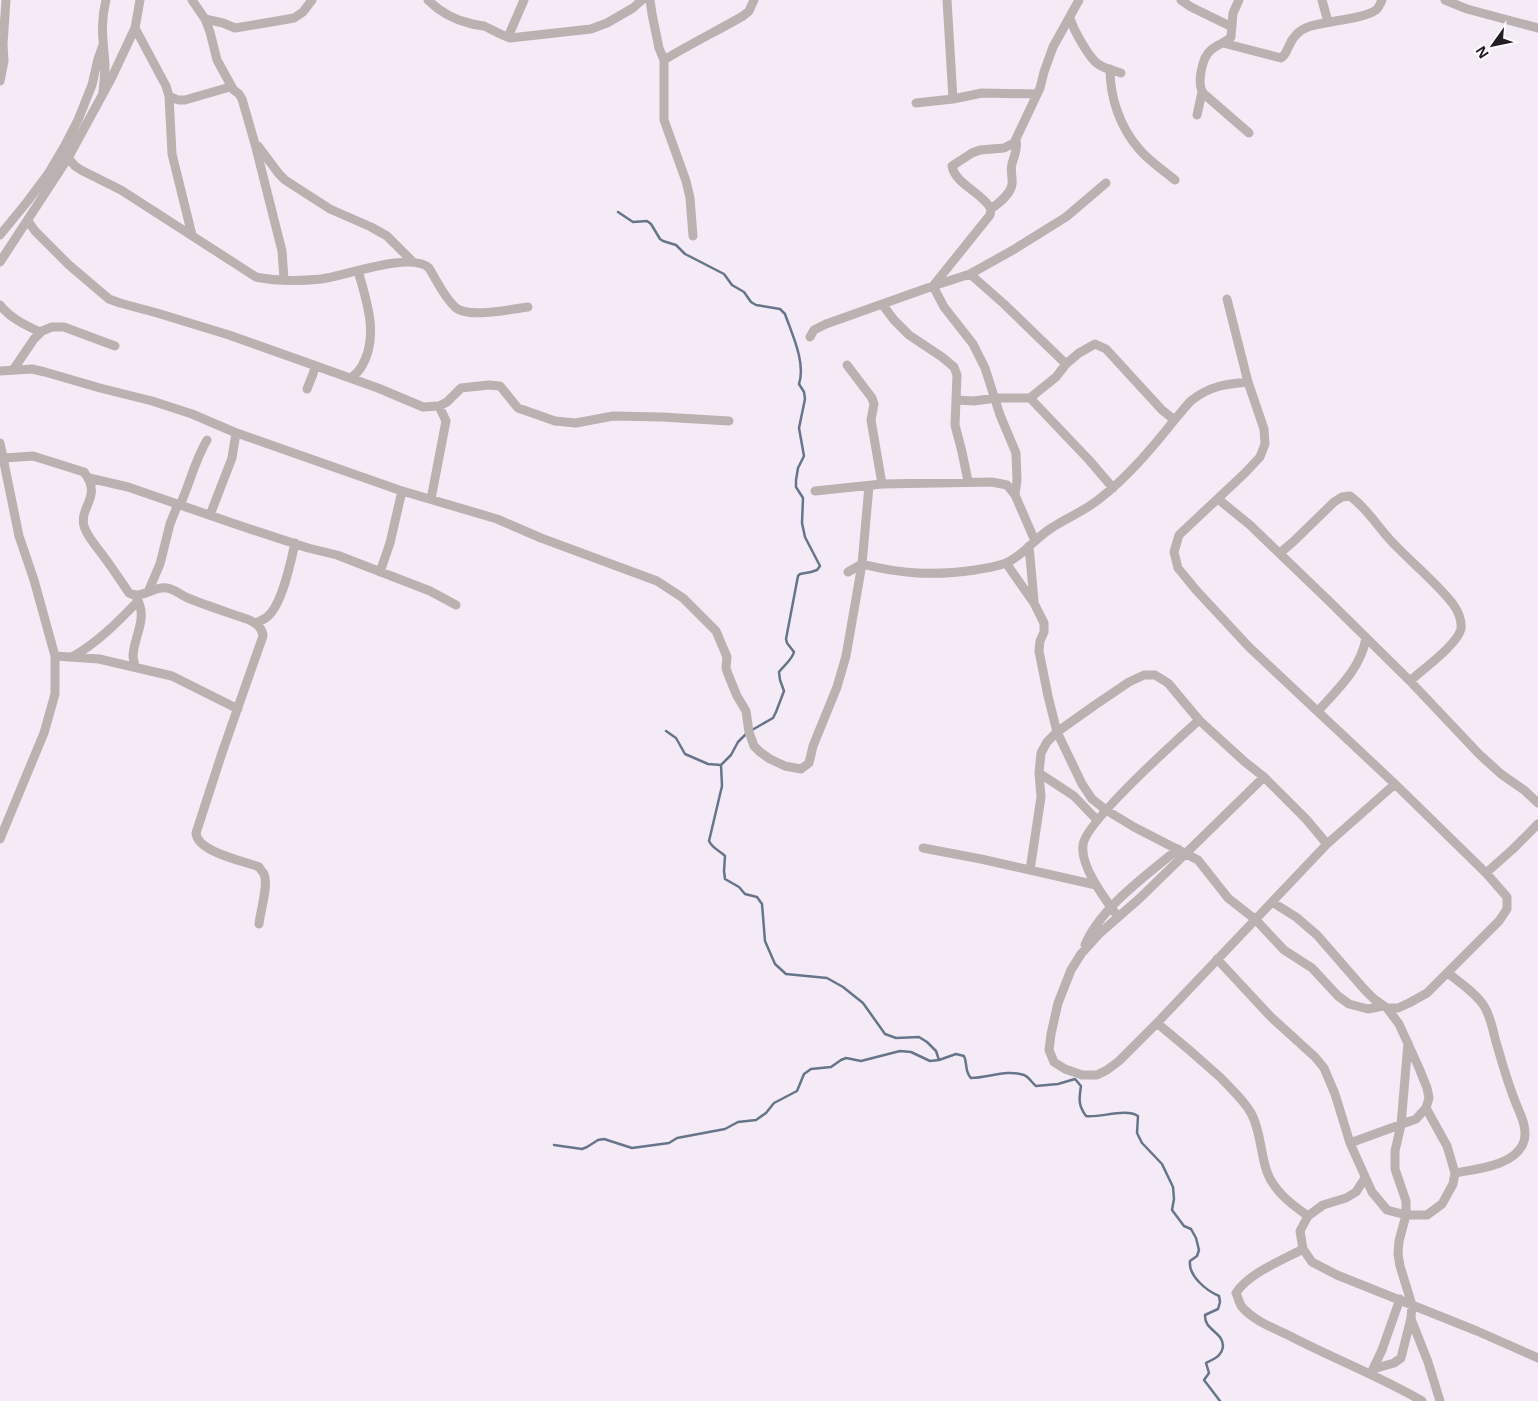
<svg xmlns="http://www.w3.org/2000/svg" width="1538" height="1401" font-family="'Open Sans',sans-serif">
	<rect width="100%" height="100%" fill="#f4ebf6"/>
	<g fill="none" stroke-linecap="round" stroke-linejoin="round">
		<!-- stream -->
		<path stroke="#67758a" stroke-width="2.5" d="M618 212 633 222 647 221 651 224 660 239 663 241 676 245 685 254 724 274 732 285 744 292 751 302 756 305 780 309 785 314C792 334 806 363 799 384L804 392 805 399 799 428 804 456 798 468 796 480V487L803 498 802 523 805 537 820 566 817 570 811 572 800 574 798 576 786 639 787 643 794 652C792 660 784 665 779 672L780 680 784 691 776 712 773 718 752 730
			M666 731 676 738 685 754 708 764 721 765 731 755 738 742 747 733
			M721 765 722 786 709 841C713 849 719 850 725 856L724 871 725 879 739 887 745 894 757 897 762 904 765 941 775 964 786 974 827 978 843 987 863 1003 885 1034 896 1038 919 1037 927 1042 936 1051 939 1060
			M554 1145 582 1149 587 1147 598 1140 604 1139 632 1148 669 1143 677 1138 725 1129 738 1122 756 1120 766 1113 774 1103 797 1091 804 1074 811 1069 831 1067 841 1060 846 1058 861 1061 900 1051 911 1052 930 1061 939 1060 956 1054 964 1056C968 1064 964 1071 971 1078 988 1078 1007 1069 1024 1075 1029 1077 1032 1083 1036 1086L1058 1084 1075 1079 1081 1086C1079 1099 1078 1105 1086 1116 1100 1118 1126 1108 1138 1116L1137 1133 1142 1143 1162 1164 1173 1187 1174 1199 1172 1210 1184 1226 1191 1229 1196 1238 1199 1250 1197 1256 1190 1261C1188 1276 1207 1291 1219 1296L1220 1302 1218 1309 1205 1315C1204 1330 1223 1332 1223 1346 1222 1356 1214 1359 1206 1363L1209 1373 1204 1380 1220 1401"/>
		<!-- minor -->
		<path stroke="#b9b2b1" stroke-width="9" d="M192 0 205 19 210 32 217 60 233 89
			M428 0C440 12 452 19 469 23 474 25 479 25 484 26 493 30 501 35 510 38L591 29 607 23 633 8 642 0
			M650 0 652 14 659 48 664 60V120L686 181 690 198 693 236
			M947 0 953 99
			M1181 0 1191 7 1232 27
			M1239 0 1233 13 1231 37C1226 43 1217 44 1211 50 1202 57 1196 85 1204 94L1249 133
			M1322 0 1328 22
			M1445 0 1467 9 1538 28
			M1070 18C1073 29 1089 58 1098 64 1105 69 1113 70 1121 73
			M205 19 223 23 235 28 277 21 294 18 303 12 312 0
			M135 28 166 86 169 96 172 154 192 235
			M508 37 524 0
			M1223 43 1281 58C1286 55 1286 51 1289 46 1292 38 1299 30 1308 27 1325 21 1364 19 1376 10 1379 8 1380 4 1382 0
			M664 60C690 44 717 31 743 16L749 11 754 0
			M1110 69C1110 98 1120 127 1139 149 1149 161 1163 170 1175 180
			M0 81 4 61 3 44 6 0
			M103 92C104 82 105 73 105 64 103 39 100 24 106 0
			M169 96 178 100H185L230 87 239 94 242 99 255 144 282 251 284 279
			M916 103 953 99 982 93 1037 94
			M1197 115 1202 92
			M258 146 279 174 285 180 330 209 371 227 387 236 413 262
			M68 158 75 166 81 170 121 190 256 277C275 281 301 281 321 279 345 276 411 251 429 268 437 281 444 297 455 307 467 319 512 309 528 307
			M991 209C999 203 1011 194 1012 184 1013 178 1010 171 1012 164 1014 156 1018 149 1016 140
			M28 221 35 231 69 265 109 299 120 303 157 313 229 335 378 388 423 407 439 406 447 402 461 388 489 385 500 386 518 408 555 421 576 423 613 416 662 417 729 421
			M0 235 27 202 48 174 64 147 78 120 92 85 98 59 103 45
			M0 262 68 158 111 79 135 28 140 0
			M970 274 1004 304 1066 364
			M1227 299 1248 382 1264 429 1265 444 1260 457 1245 473 1179 535 1174 552 1178 568 1196 590 1249 647 1395 784 1486 873 1507 897V909L1499 921 1427 993 1409 1003 1398 1008H1387L1374 999 1364 989 1317 935 1296 917 1272 902
			M882 304 894 320 909 335 942 357 954 367 957 375 955 425 962 452 968 481
			M0 305C10 318 25 325 40 332
			M810 337 814 330 826 324 933 286 970 274 1013 250 1066 217 1106 183
			M847 365 872 398 874 404 871 420 882 484
			M13 370 34 339 42 331 52 327H64L115 346
			M0 371 32 369 45 372 100 388 152 401 192 414 234 432 399 490 497 519 541 538 657 581 683 598 716 631 727 657 726 668 728 674 737 696 746 711 749 732 754 746 760 752 770 759 785 766 801 769 809 763 813 746 837 687 846 656 862 564 869 486
			M351 378C355 375 359 371 362 366 379 336 367 302 358 271
			M307 389 313 374 315 366
			M1030 398 1089 460 1113 488
			M957 400 974 401 996 398H1030L1056 377 1066 364 1079 353 1095 344 1106 349 1162 410 1172 418H1176C1182 412 1186 405 1192 400 1210 386 1226 384 1248 382
			M0 443 19 536 34 580 55 656V694L44 733 0 839
			M4 458 33 456 84 472C103 497 79 506 84 526 86 534 93 542 98 549 109 563 119 578 129 593 142 600 153 586 167 588 174 589 181 595 188 598 207 606 227 612 247 619 255 623 262 626 263 636L222 753 196 833C197 852 244 861 259 867 260 869 263 872 264 874 269 885 260 912 259 924
			M89 478 128 487 238 525 308 548 337 555 430 591 456 605
			M815 491 882 484 992 482 1007 485 1015 495 1035 541
			M1015 495 1017 480 1016 453 1000 415 985 368 973 344 944 307 933 286 990 215 991 209C983 193 955 184 952 166L972 153 980 150 1004 148 1014 143 1040 88 1044 72 1053 47 1079 0
			M431 499 446 421 439 406
			M1218 499 1250 525 1330 602 1410 681 1479 754 1501 774 1524 790 1538 803
			M180 505C190 483 195 460 207 440
			M210 515 232 458 236 433
			M1029 546 1034 601
			M1280 553 1294 541 1334 502 1342 497 1350 496C1368 509 1379 529 1394 544 1413 564 1436 582 1453 604 1458 611 1462 620 1461 629 1457 645 1423 669 1410 681
			M1006 563 1034 603 1044 623V632L1040 641 1039 651 1048 696 1057 732 1082 784 1092 799 1106 810 1134 827 1198 860 1228 898 1256 920 1284 950 1312 968 1338 996 1349 1004 1368 1009 1383 1006
			M380 572 390 543 402 491
			M848 572 862 564C901 574 934 576 975 570 985 568 998 567 1008 562 1025 554 1036 537 1053 527 1067 518 1084 511 1098 500 1128 477 1153 447 1176 418
			M148 592 160 564 170 524 178 504
			M256 623C259 621 264 620 267 617 282 606 291 561 295 543
			M55 656 99 659 172 676 238 709
			M72 657C97 643 118 622 138 601
			M135 667C135 664 133 659 133 656 134 635 149 618 136 597
			M1318 711C1338 689 1361 668 1366 638
			M1039 773 1074 796 1097 820
			M1264 777 1140 898 1100 933 1081 954 1071 970 1058 1003 1051 1034 1049 1050 1054 1062 1065 1069 1082 1075H1097L1107 1070 1119 1061 1157 1023 1327 844 1395 784
			M923 848 981 859 1096 885
			M1030 870 1041 797 1039 773 1041 753 1047 742 1057 732 1095 705 1129 682 1144 675H1155L1168 683 1199 720 1245 762 1264 777 1306 819 1327 844
			M1486 873 1513 849 1538 824
			M1118 917C1106 900 1080 867 1083 845 1085 822 1178 739 1199 720
			M1085 945C1100 908 1148 874 1178 849
			M1217 959 1271 1017 1315 1057 1324 1068 1335 1094 1350 1143 1372 1192 1387 1210 1406 1215H1427L1442 1204 1453 1184 1455 1173 1447 1146 1426 1108
			M1448 973C1460 983 1476 993 1484 1006 1491 1017 1493 1031 1496 1042 1502 1062 1507 1081 1515 1101 1519 1112 1528 1127 1524 1141 1516 1166 1476 1169 1455 1173
			M1157 1023C1179 1041 1200 1059 1221 1078 1231 1089 1244 1100 1251 1113 1261 1131 1260 1152 1267 1172 1274 1191 1291 1204 1308 1216
			M1350 1143 1416 1119 1426 1108 1429 1098 1427 1088 1419 1068 1399 1024 1387 1008
			M1365 1178 1356 1192 1346 1198 1323 1205 1308 1216 1300 1231 1303 1249 1312 1262 1337 1275 1477 1331 1538 1358
			M1303 1249C1281 1261 1249 1273 1236 1293 1238 1297 1239 1303 1242 1307 1253 1320 1273 1328 1288 1335 1332 1358 1379 1376 1422 1401
			M1411 1319 1428 1362 1440 1401
			M1373 1369 1394 1363 1401 1358 1411 1318 1412 1305 1400 1266 1398 1254 1399 1241 1406 1215V1201L1395 1169V1151L1401 1125 1408 1043
			M1372 1371 1382 1350 1400 1299"/>
	</g>
	<!-- north arrow -->
	<g transform="translate(1493 45) rotate(237)" stroke="#fefaff" stroke-width="4" paint-order="stroke">
	<path d="M0-4L9 19L0 12L-9 19Z" fill="#211d21"/>
	<text y="-8" font-size="14" font-weight="bold" text-anchor="middle" fill="#211d21">N</text>
	</g>
</svg>
